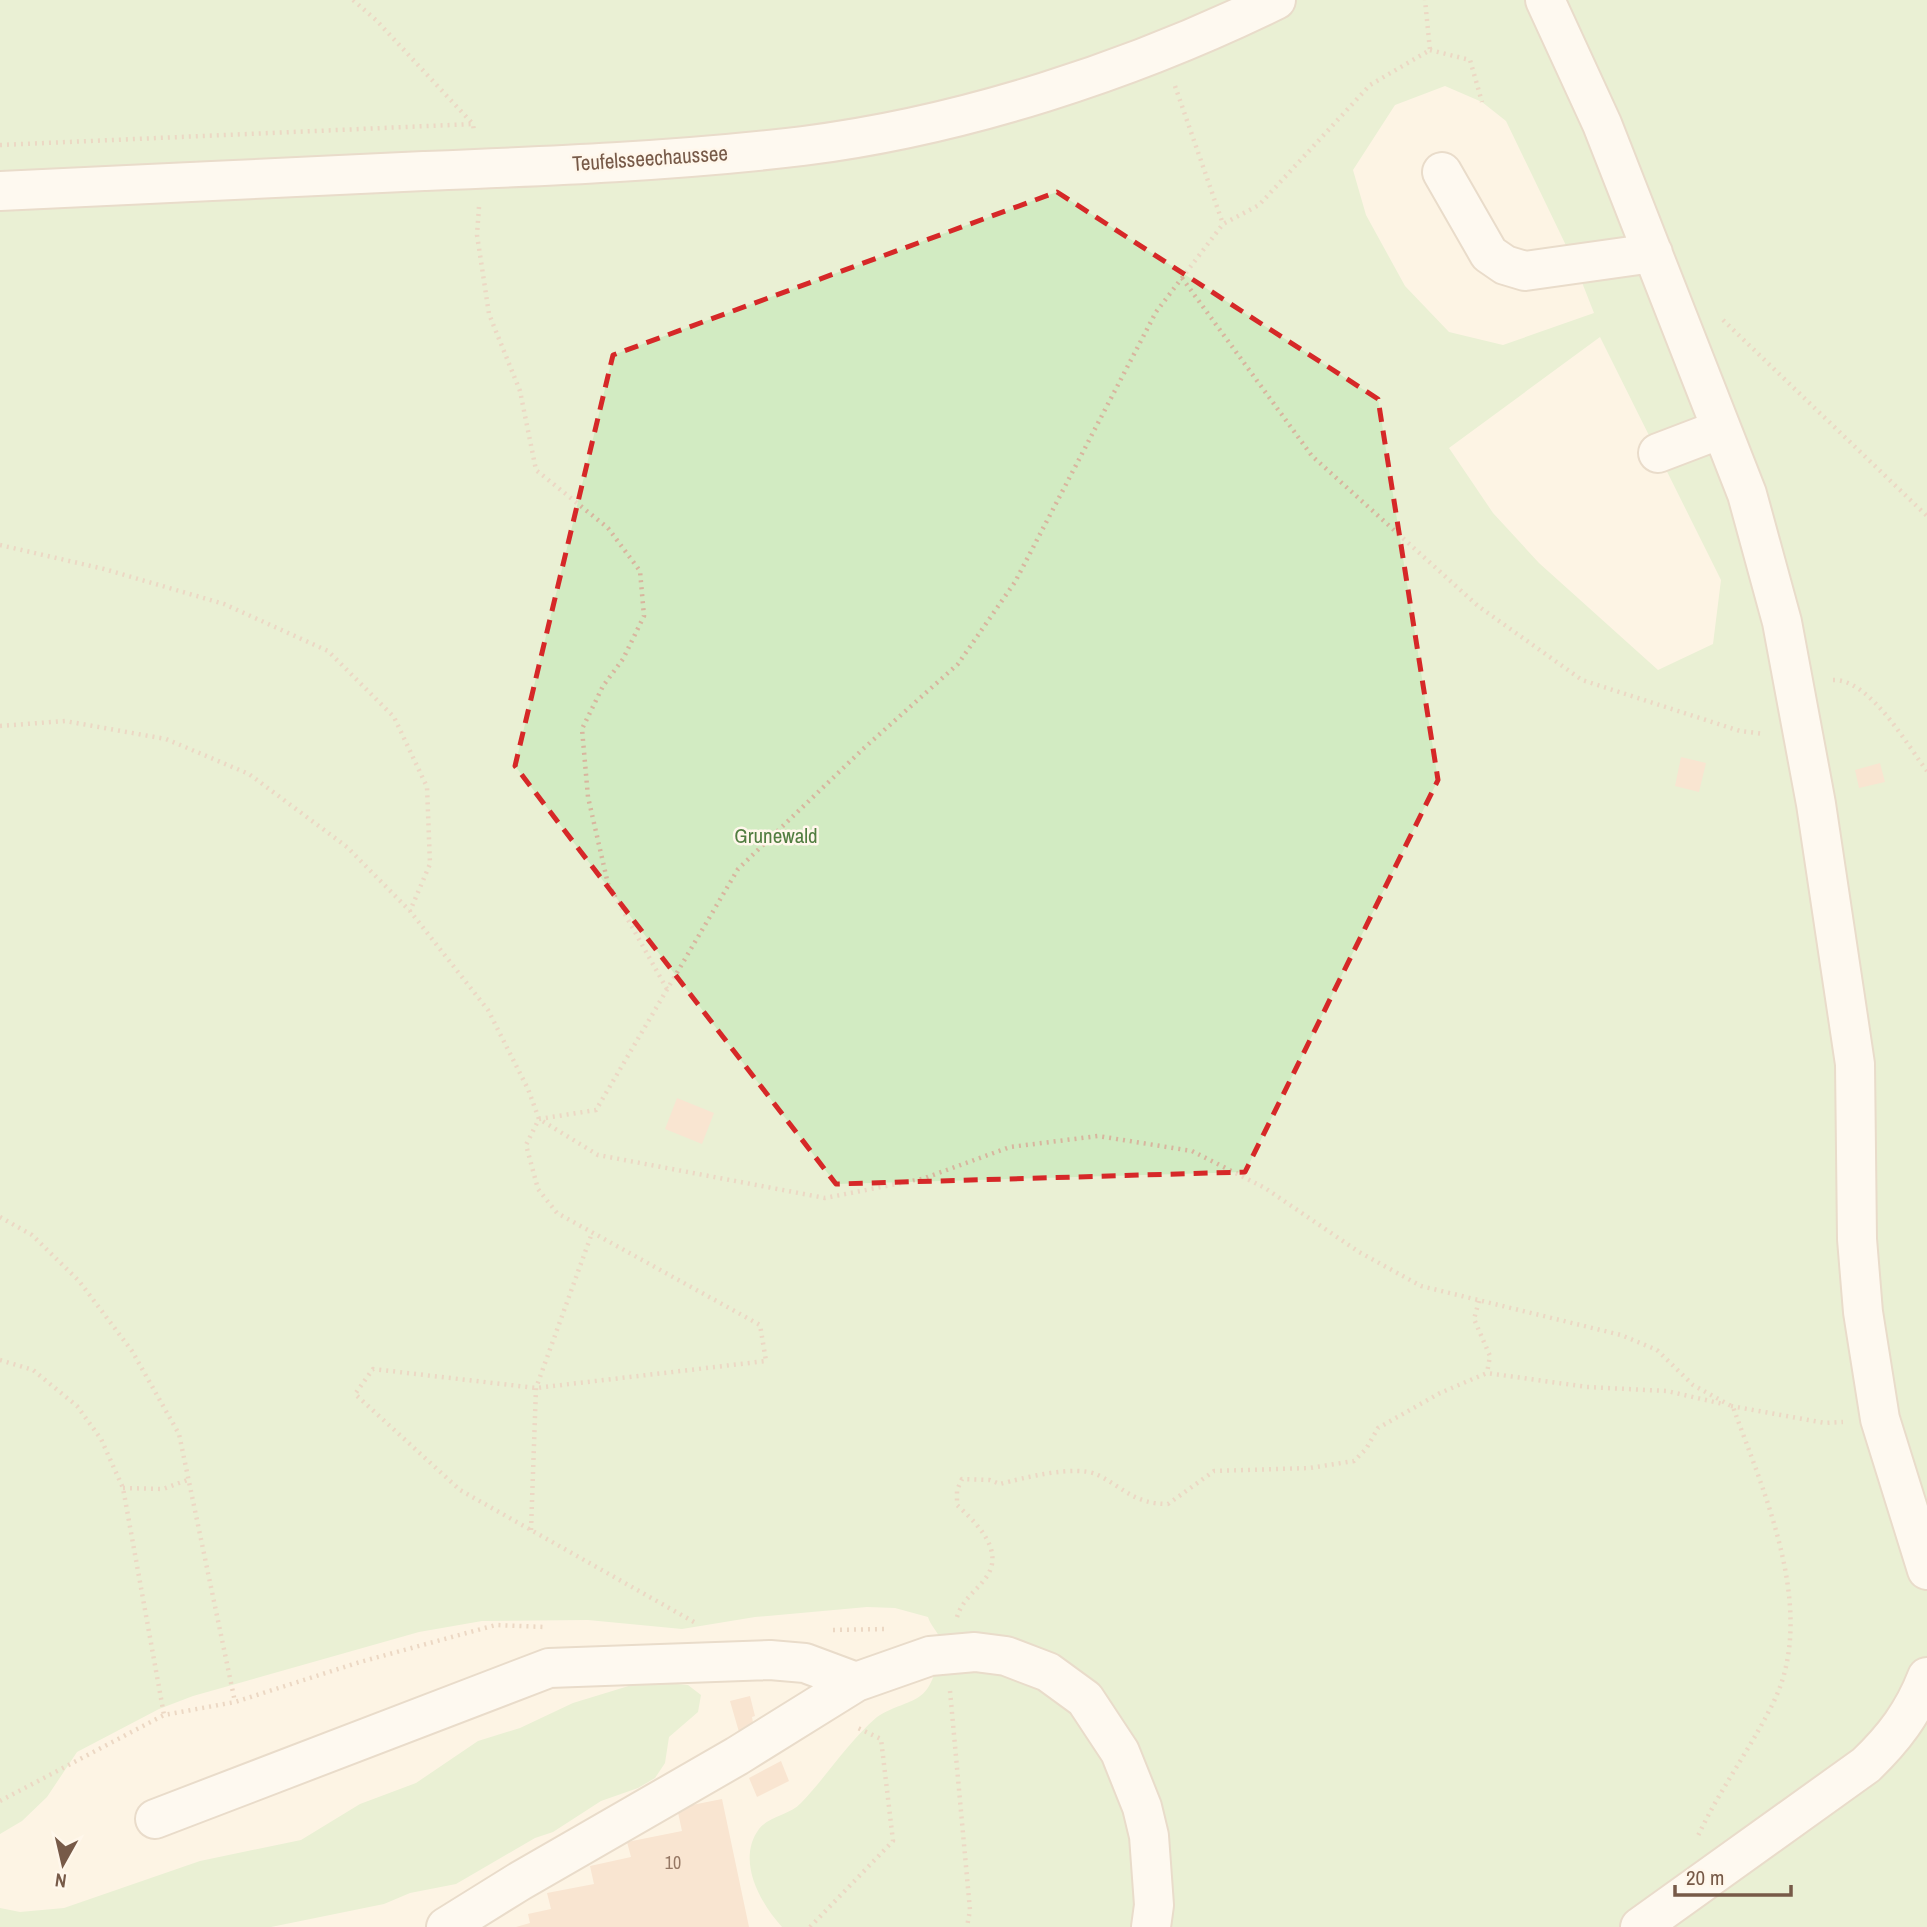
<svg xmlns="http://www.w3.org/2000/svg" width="1927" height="1927" font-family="'Archivo Narrow',sans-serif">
	<rect width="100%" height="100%" fill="#fdf4e4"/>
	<!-- green -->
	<path fill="#d2ebc2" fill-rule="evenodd" d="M0 0H1927V1927H782C760 1903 736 1860 759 1829 769 1816 790 1815 801 1803 827 1776 848 1742 877 1717 909 1697 928 1707 937 1663 938 1657 942 1646 941 1641 939 1633 930 1625 928 1617L895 1608 867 1607 755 1617 682 1629 588 1620 482 1621 419 1632 193 1696 159 1709 77 1752 47 1797 22 1821 0 1834ZM1445 86 1482 102 1506 121 1574 262 1594 313 1503 345 1449 332 1405 286 1366 215 1353 170 1395 105ZM1600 337 1721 580 1713 644 1658 670 1539 563 1493 513 1449 448Z
		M645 1681 688 1685 701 1695 698 1712 669 1737 665 1763 655 1778 638 1788 601 1801 553 1832 535 1838 456 1884 410 1893 384 1904 271 1927H0V1908L20 1912 64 1908 200 1861 301 1840 360 1804 416 1783 478 1741 520 1728 573 1703Z"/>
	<!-- building -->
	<path fill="#f3d2bb" d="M1681 757 1706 763 1699 792 1675 786Z
		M1880 763 1885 782 1859 788 1855 770Z
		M677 1098 714 1113 702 1144 665 1129Z
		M750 1696 755 1716 752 1717 755 1733 741 1739 730 1701Z
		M781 1761 789 1781 757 1797 749 1778Z
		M722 1799 749 1927H516L530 1923 528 1914 551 1909 547 1893 594 1884 590 1866 631 1857 627 1842 682 1831 677 1808Z"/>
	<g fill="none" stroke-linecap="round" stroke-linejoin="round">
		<!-- minor casing -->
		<g stroke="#d1beac" stroke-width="42">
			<path id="minor" d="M1545 0 1602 124 1747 494 1782 622 1816 804 1855 1064 1857 1239 1863 1312 1880 1419 1927 1570
				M1442 172 1489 254 1505 265 1525 271 1653 253
				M0 191C141 184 283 178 424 171 550 166 677 161 803 146 962 126 1131 71 1276 0
				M1658 453 1721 429
				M155 1819 549 1668 770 1660 805 1663 856 1682
				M446 1927 520 1881 737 1756 856 1682 930 1656 975 1652 1006 1656 1048 1672 1085 1699 1120 1752 1142 1807 1149 1836 1154 1905 1151 1927
				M1640 1927 1866 1765C1894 1738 1913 1713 1927 1677"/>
		</g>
		<!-- path -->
		<path stroke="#d8b59e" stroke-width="4.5" stroke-dasharray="2 5" stroke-linecap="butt" d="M353 0 376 20 473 124 474 132
			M1430 50 1470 60 1482 102
			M1175 86 1223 224
			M0 145 473 124
			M479 207 477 235 489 314 520 391 536 470 608 528 640 571 644 616 623 659 603 686 582 729 588 797 608 884 668 991
			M1182 278 1312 456 1478 606 1582 680 1740 731 1765 734
			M1723 320 1927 516
			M0 545 104 569 224 604 328 651 394 717 427 787 430 864 410 911
			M1833 680C1870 679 1907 745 1927 771
			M0 726 65 721 166 739 249 774 347 847 410 911 488 1010 528 1089 539 1119 598 1155 825 1198 922 1179 1010 1147 1098 1136 1192 1151 1265 1188 1359 1252 1421 1286 1621 1335 1657 1350 1693 1385 1733 1407C1764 1493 1817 1609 1775 1699 1752 1747 1719 1790 1697 1838
			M0 1217 32 1235 79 1281 132 1351 179 1434 235 1702
			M1479 1301 1474 1319 1490 1356 1487 1373
			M0 1360 33 1370 77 1406 101 1439 123 1488 164 1715
			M1731 1406 1825 1423 1843 1422
			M123 1488 163 1489 190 1479
			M531 1530 536 1388 592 1233
			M957 1617C963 1598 977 1591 987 1576 1005 1549 974 1521 957 1505V1490L962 1479 990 1480 1000 1484C1023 1478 1076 1464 1098 1475 1124 1488 1134 1504 1168 1504L1214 1471 1310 1468 1354 1461 1366 1449 1378 1428 1440 1393 1487 1373 1587 1387 1667 1391 1723 1404
			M694 1622 460 1490 355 1394 373 1369 536 1388 766 1361 760 1325 557 1213 538 1189 526 1145 539 1119 596 1110 738 869 863 749 958 664 1015 582 1156 312 1223 224 1259 205 1370 85 1430 50 1425 0
			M833 1630 884 1629
			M950 1691 970 1910 967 1927
			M0 1801 164 1715 235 1702 360 1662 496 1625 544 1627
			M810 1927 893 1841 881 1739 858 1728"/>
		<!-- minor -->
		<use href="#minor" stroke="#fff" stroke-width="38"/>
	</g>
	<!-- marked area -->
	<path d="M0 0H1927V1927H0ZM1057 192 1378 399 1438 780 1245 1172 836 1184 515 766 613 355Z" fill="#fdf4e4" fill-opacity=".55" fill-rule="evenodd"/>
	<path fill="none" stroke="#d62828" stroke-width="5" stroke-dasharray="14 9" stroke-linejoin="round" d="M1057 192 1378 399 1438 780 1245 1172 836 1184 515 766 613 355Z"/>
	<g text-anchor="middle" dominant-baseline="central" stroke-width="5" stroke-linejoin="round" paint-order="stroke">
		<!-- number labels -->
		<g font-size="18" fill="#967865">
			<text x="673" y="1862">10</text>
		</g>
		<!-- street labels -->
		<g font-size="21" fill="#775a48" stroke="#fff7eb">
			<text transform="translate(650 158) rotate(-4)">Teufelsseechaussee</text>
		</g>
		<!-- park labels -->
		<g font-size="21" fill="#517d40" stroke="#fff7eb">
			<text x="776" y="835">Grunewald</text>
		</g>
	</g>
	<!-- north arrow -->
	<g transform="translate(63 1864) rotate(188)" stroke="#fff7eb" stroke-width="5" paint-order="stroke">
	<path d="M0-5L12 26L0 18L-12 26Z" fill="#775a48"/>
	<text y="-10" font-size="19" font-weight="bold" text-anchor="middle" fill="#775a48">N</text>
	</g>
	<!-- scale -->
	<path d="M1675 1885v10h116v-10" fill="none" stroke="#775a48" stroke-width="3.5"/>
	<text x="1686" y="1885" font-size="21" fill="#775a48" stroke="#fff7eb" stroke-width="5" paint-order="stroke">20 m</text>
</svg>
